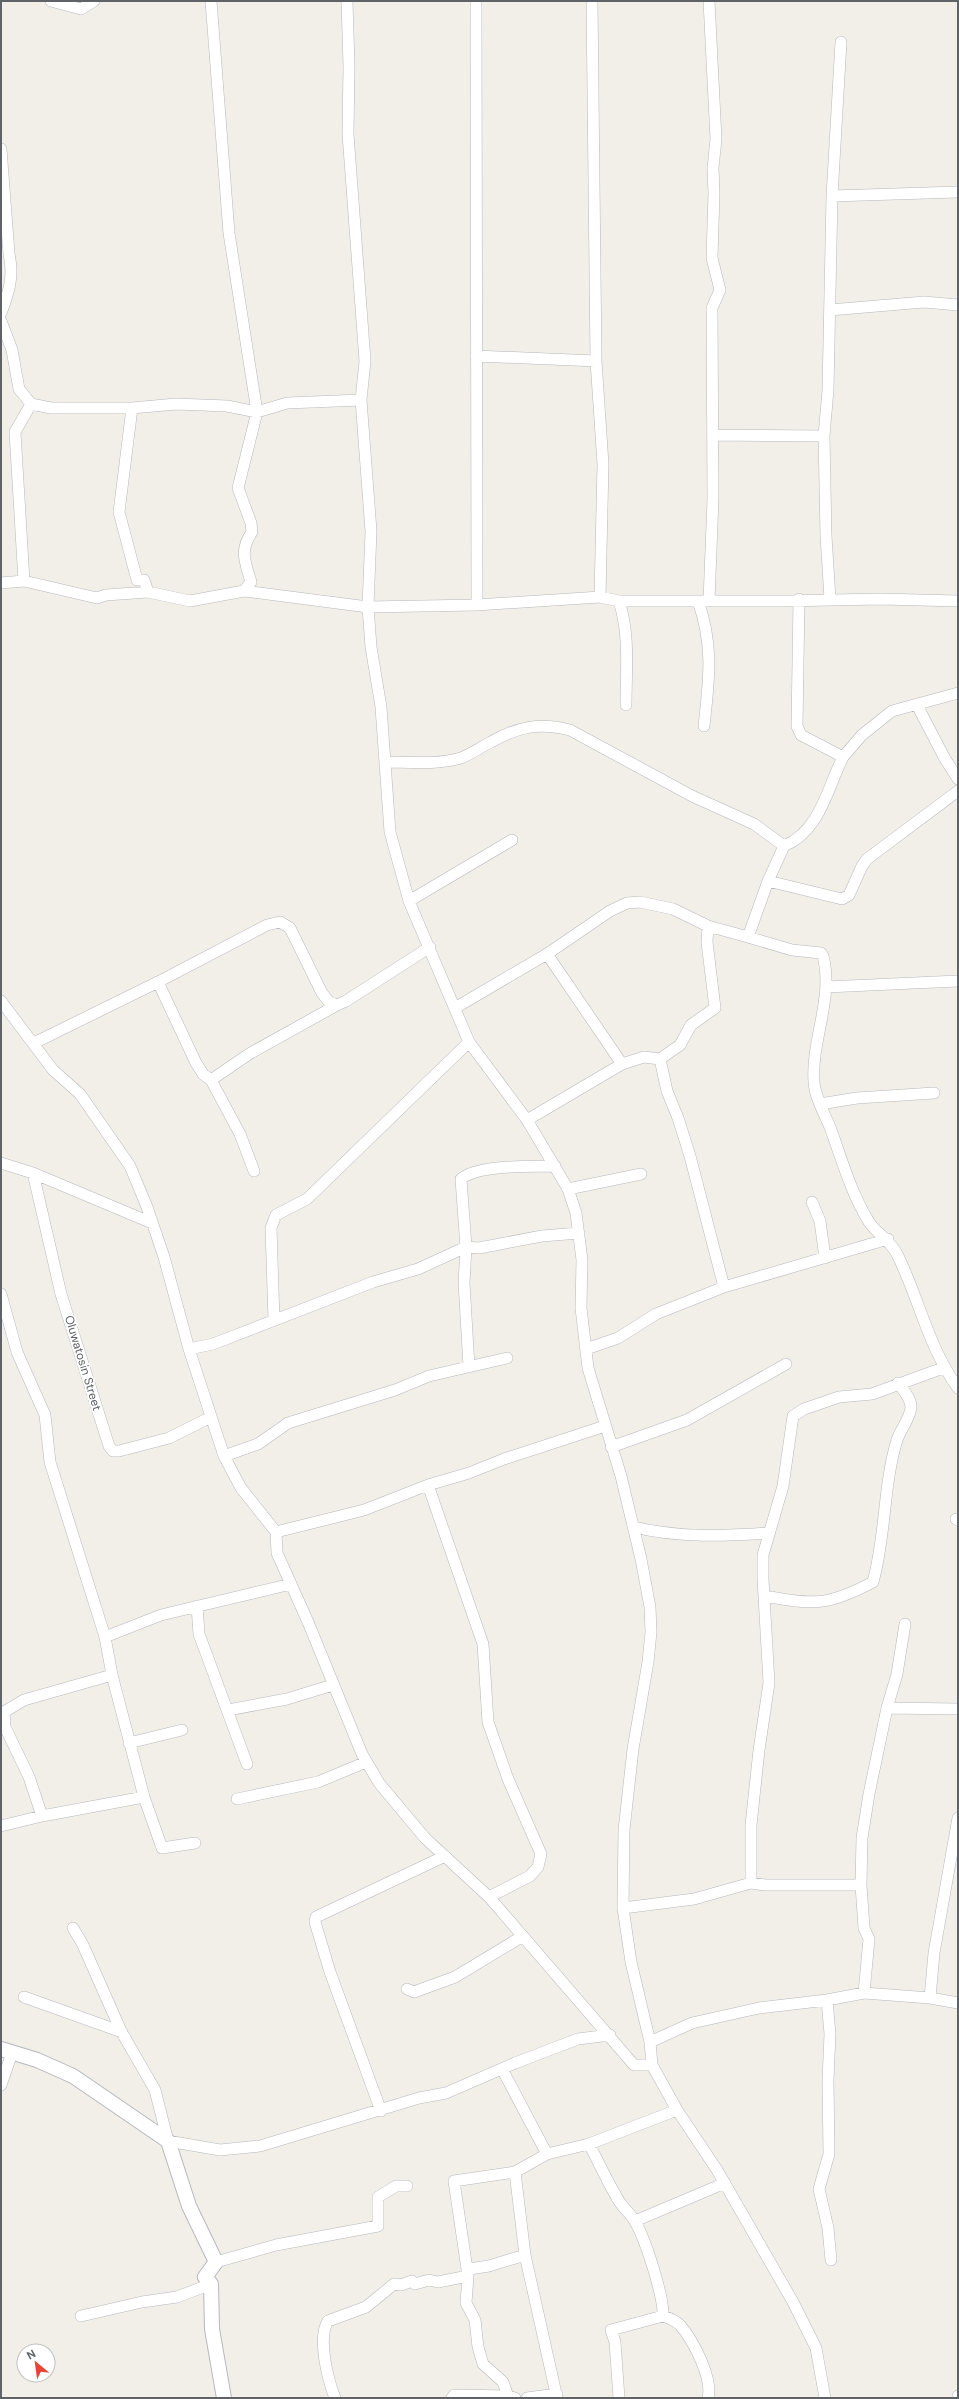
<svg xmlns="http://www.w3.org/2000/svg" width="959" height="2399" font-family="'DM Sans',sans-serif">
	<rect width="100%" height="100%" fill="#f1efe8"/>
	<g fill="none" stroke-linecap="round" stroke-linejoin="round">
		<!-- minor casing -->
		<g stroke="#b5b8bc" stroke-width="12">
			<path id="minor" d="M51 1 81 9 94 1
				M211 1 229 233 257 412 238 488 251 523 252 532C239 551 245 561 251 582L244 591
				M347 1 349 66 348 134 365 361 361 400 371 531 368 607 371 647 381 707 390 832 409 901 469 1042 527 1120 568 1189 576 1213 582 1260 581 1308 588 1368 621 1476 641 1559 650 1607 651 1632 648 1662 633 1749 624 1830 623 1908 631 1962 650 2042
				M476 1 477 605
				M592 1 596 361 603 464 600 597
				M709 1 716 139 713 168 714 193 712 258 720 290 712 308 713 499 709 601
				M1 149 9 254C14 276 9 292 1 313
				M832 196 958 192
				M830 310 924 302 958 305
				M1 321 12 350 19 389 31 404 51 408H132L176 404 227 406 257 412 287 403 361 400
				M476 356 596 361
				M132 408 119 512 137 580H144L148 592
				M713 435 824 436
				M24 581 15 432 31 404
				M1 583 24 581 97 598 106 595 148 592 190 601 244 591 368 607 477 605 600 597 619 601H783L881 599 958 601
				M799 599 797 726 801 735 843 757 862 735 892 711 958 693
				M830 599 826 536 824 436 828 390 832 196 841 42
				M619 601C630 635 626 670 626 705
				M698 601C714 646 709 680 704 726
				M917 705 944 757 958 779
				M843 757C827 789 820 831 784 846L768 881 748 937 792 950 821 953 823 956C834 998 811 1040 814 1082 815 1097 824 1113 830 1127 842 1160 851 1193 869 1222 877 1234 889 1239 897 1254 919 1298 928 1347 958 1388
				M385 762C409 762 437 765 461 758 471 754 481 747 491 742 517 727 540 722 570 730L692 796 754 824 784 846
				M768 881 842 899 849 895 862 866 867 859 958 791
				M409 901 512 840
				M547 954 622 1064 644 1057 660 1059 680 1045 691 1025 715 1008 707 942 708 926
				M158 982 196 1063 203 1074 211 1080 240 1134 254 1171
				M826 987 958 981
				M1 1001 53 1070 80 1094 130 1166 147 1207 164 1257 189 1349 224 1456 241 1488 276 1532 277 1553 308 1622 362 1754 379 1783 425 1838 489 1897 634 2065H652L677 2110 717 2170 793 2302 816 2348 825 2398
				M455 1008 547 954 610 911 627 903 640 902 673 909 708 926 748 937
				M34 1043 158 982 267 925 280 922 290 928 322 993 329 1002 337 1005 346 1001 430 947
				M211 1080 249 1054 337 1005
				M820 1104 857 1098 934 1093
				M527 1120 622 1064
				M1 1163 33 1173 152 1223
				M33 1173 61 1294 109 1446 113 1451H119L169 1438 211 1417
				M568 1189 641 1174
				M812 1202 820 1221 825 1258
				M724 1287 888 1239
				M1 1294 17 1352 45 1415 50 1462 105 1637 112 1675 144 1797 162 1848 195 1843
				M274 1320 271 1228 276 1215 307 1199 469 1042
				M189 1349 213 1344 373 1282 418 1269 466 1247 479 1248 542 1236 579 1233
				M586 1349 618 1338 656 1314 724 1287 690 1156 678 1118 667 1091 660 1059
				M469 1366 464 1283 466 1247 461 1179C478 1164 532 1167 555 1166
				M611 1447 687 1420 786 1364
				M224 1456 258 1444 288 1423 395 1390 429 1376 507 1358
				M428 1485 469 1473 504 1459 605 1426
				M956 1519 958 1520
				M634 1527C678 1538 725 1536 769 1533
				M276 1532 364 1510 428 1485 483 1644 488 1722 508 1779 541 1854 538 1867 530 1876 489 1897
				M765 1596C814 1605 828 1606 873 1582 886 1535 883 1486 897 1440 900 1430 911 1417 911 1407 911 1398 903 1390 898 1383
				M197 1606 199 1634 247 1764
				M105 1637 161 1615 291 1584
				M887 1708 958 1709
				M228 1710 287 1699 333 1685
				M129 1743 182 1730
				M237 1799 318 1782 366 1762
				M42 1816 29 1777 5 1727 4 1712 24 1700 112 1675
				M1 1826 42 1816 144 1797
				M751 1883V1825L759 1750 769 1683 763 1579V1555L783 1486 793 1416 804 1409 839 1397 872 1394 943 1368
				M623 1908 694 1899 751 1883 765 1885H861
				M73 1928 83 1945 121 2031 155 2090 168 2141 220 2150 260 2146 419 2098 446 2093 515 2063 578 2039 610 2035
				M407 1989 414 1992 455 1977 523 1936
				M864 1993 869 1939 864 1928 861 1885 862 1838 869 1794 887 1708 897 1674 905 1624
				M24 1997 122 2032
				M930 1998 934 1953 958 1818
				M827 2000 830 2034 828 2080 829 2154 819 2189 828 2228 831 2260
				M652 2065 650 2042 692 2023 759 2008 827 2000 864 1993 930 1998 958 2003
				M502 2069 547 2154
				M1 2085 12 2053
				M381 2111 330 1972 315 1922 316 1917 445 1856
				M589 2144C599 2163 608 2183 619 2201 623 2208 630 2213 634 2220 645 2237 664 2297 663 2316
				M635 2221 725 2183
				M216 2262 276 2245 378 2226V2197L396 2186H407
				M469 2269 489 2266 525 2255
				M468 2276 466 2303 475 2320 478 2347 483 2364 503 2382 508 2396 515 2398
				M81 2316 142 2302 177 2297 211 2284
				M335 2398C328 2380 317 2338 328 2321L366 2307 394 2284 401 2285 412 2281 415 2284 429 2280 438 2282 468 2276 454 2181 515 2172
				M452 2398 454 2395 508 2396
				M527 2398 557 2394
				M557 2398 525 2255 515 2172 547 2154 589 2144 677 2110
				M619 2398 615 2342 611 2330 663 2316C669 2318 676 2321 680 2325 693 2340 713 2378 708 2398
				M958 2398V2396"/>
		</g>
		<!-- tertiary casing -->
		<g stroke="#b5b8bc" stroke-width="16">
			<path id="tertiary" d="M1 2049 37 2060 73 2076 168 2141 189 2206 216 2262 205 2277 211 2284 212 2329 224 2398"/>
		</g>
		<!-- minor -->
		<use href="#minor" stroke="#fff" stroke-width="11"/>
		<!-- tertiary -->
		<use href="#tertiary" stroke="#fff" stroke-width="14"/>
	</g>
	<g text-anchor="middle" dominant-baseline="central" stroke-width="3.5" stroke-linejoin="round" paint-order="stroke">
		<!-- street labels -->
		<g font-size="12" fill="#5f6368" stroke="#fff">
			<text transform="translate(83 1363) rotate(73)">Oluwatosin Street</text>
		</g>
	</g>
	<!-- border -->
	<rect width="959" height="2399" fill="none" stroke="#5f6368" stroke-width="4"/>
	<!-- north arrow -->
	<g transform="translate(36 2363) rotate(331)"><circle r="19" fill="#ffffff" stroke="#bfc1c3"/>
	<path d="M0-3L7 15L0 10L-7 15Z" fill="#ea4335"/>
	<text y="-6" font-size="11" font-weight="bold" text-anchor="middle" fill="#5f6368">N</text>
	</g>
</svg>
